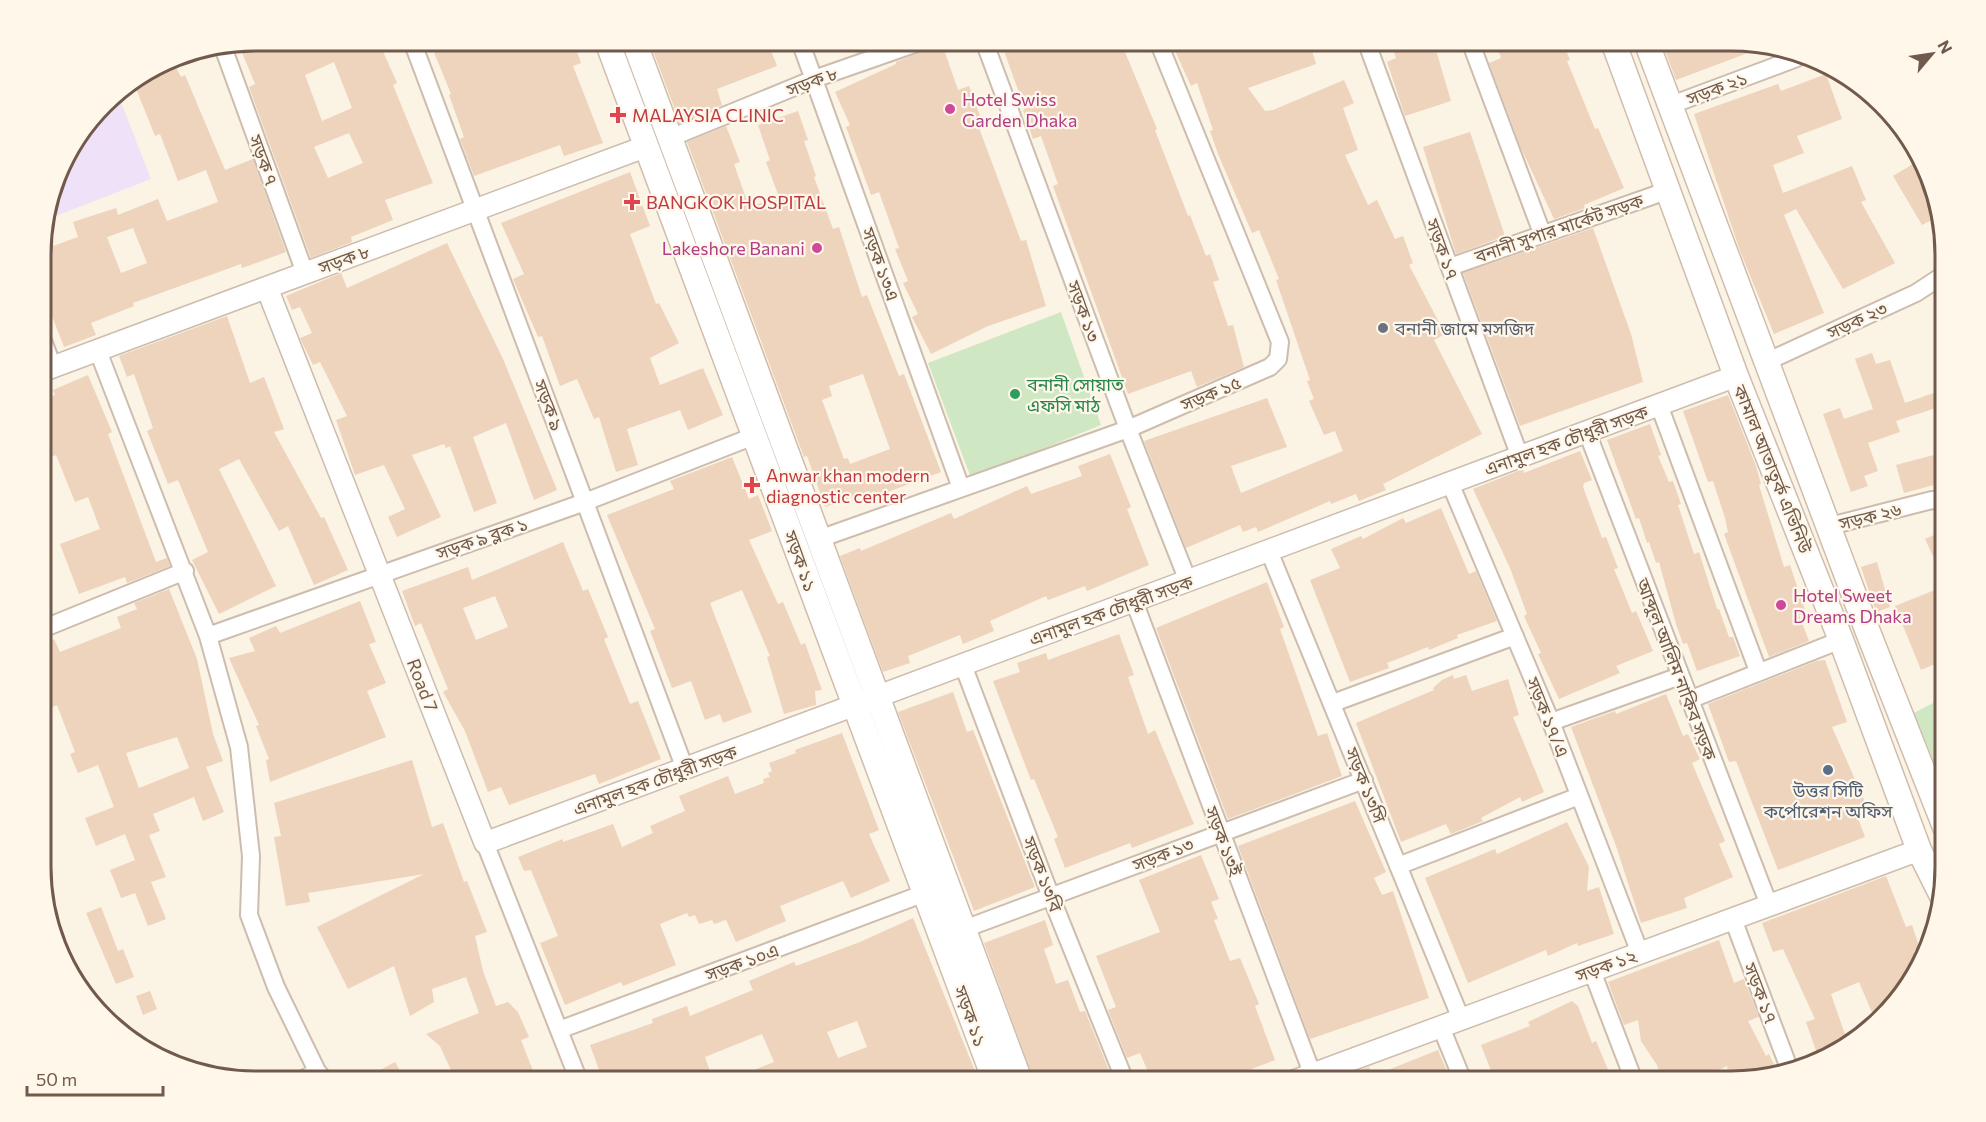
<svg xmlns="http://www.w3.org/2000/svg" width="1986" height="1122" font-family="Commissioner,'Noto Sans Bengali',sans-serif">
	<rect width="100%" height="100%" fill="#fbf3e4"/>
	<!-- education -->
	<path fill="#efe1f7" d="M117 92 151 179 48 219 46 214 63 160Z"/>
	<!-- green -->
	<path fill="#d0e7c3" d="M1061 312 1101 425 971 478 928 363Z
		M1945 663V788L1914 713 1933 703 1942 664Z"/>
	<!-- building -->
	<path fill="#eed3bd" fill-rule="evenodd" d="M264 40H378L397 83 393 85 433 183 385 200 393 220 351 237 352 242 311 258 249 87 255 84 241 50ZM334 62 352 108 322 121 305 75ZM349 133 363 163 328 178 314 147Z
		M429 40H573L581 63 573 66 603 143 564 156 560 145 474 176 460 139 464 137 449 95 451 94Z
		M649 40H767L777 66 717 89 722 105 680 123Z
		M1000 40H1120L1157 129 1155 130 1188 216 1190 215 1206 256 1210 254 1219 280 1213 282 1228 326 1233 325 1244 367 1197 387 1191 371 1128 394 1053 186 1058 184 1041 136 1033 139 1023 110 1025 109Z
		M1170 40H1309L1316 64 1248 88 1265 111 1273 110 1344 80 1354 103 1343 108 1358 150 1345 155 1368 205 1377 200 1395 239 1403 236 1413 263 1409 265 1445 334 1434 340 1482 434 1383 484 1386 490 1359 501 1356 494 1331 504 1330 501 1258 532 1256 527 1243 532 1240 525 1186 548 1144 441 1267 398 1287 447 1231 466 1241 493 1343 451 1335 431 1324 435 1309 401 1314 399 1307 381 1310 380 1276 280 1279 279 1259 230 1252 233 1218 154 1210 131 1213 130 1197 83 1191 86Z
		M1389 40H1433L1451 101 1405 116 1387 62 1396 58Z
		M1495 40H1562L1570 60 1567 61 1595 129 1598 128 1624 188 1584 205 1585 208 1554 219 1521 148 1489 63 1501 58Z
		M1661 40H1731L1761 48 1676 80Z
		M942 44 958 90 969 86 980 116 975 117 1021 241 1026 240 1046 306 988 326 931 354 912 317 918 314 903 283 908 281 895 249 899 248 879 192 871 195 846 127 850 125 835 92 896 64V62Z
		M171 58 181 77 185 75 225 170 253 159 286 252 242 268 241 264 133 303 134 306 91 323 96 335 64 347 52 316 49 317 42 302V250L78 237 73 222 116 208 118 215 158 199 167 221 218 202 206 170 178 181 160 134 155 136 133 81ZM133 228 147 263 121 273 107 237Z
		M1826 74 1842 119 1797 136 1804 153 1773 165 1783 193 1852 166 1866 200 1861 202 1895 263 1843 289 1796 209 1784 215 1824 313 1774 334 1740 251 1694 114 1778 84 1781 91Z
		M798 111 808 140 804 141 816 176 814 177 833 229 839 227 862 297 867 295 899 376 904 374 941 472 872 498 869 491 825 507 807 456 804 457 687 142 726 126 740 162 734 164 749 207 779 197 766 162 770 160 758 125ZM863 374 890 449 850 464 848 458 844 459 822 400 832 396 829 386Z
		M1470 132 1505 236 1456 254 1423 147Z
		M1918 161 1937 217 1922 225 1893 176Z
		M630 172 650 226 630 234 656 304 659 303 679 343 650 358 660 385 703 368 723 415 688 430 680 410 627 429 638 465 616 472 599 417 594 419 577 379 560 386 542 336 538 337 513 279 524 274 501 223Z
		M1593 228 1631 334 1643 382 1520 426 1463 273Z
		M447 243 503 359 557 490 534 500 506 423 473 437 497 503 474 512 450 446 446 448 444 444 412 455 441 517 397 537 388 517 405 509 384 465 355 475 336 420 347 416 320 362 313 365 300 338 312 333 300 307 292 310 286 296 341 273 347 288Z
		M227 316 250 383 264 377 284 429 274 432 321 518 324 517 348 570 314 585 288 526 279 531 239 459 219 469 276 586 219 614 192 560 208 552 178 480 168 484 147 431 153 428 134 374 127 377 119 356Z
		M1872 353 1876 364 1890 360 1905 403 1945 389V405L1896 421 1900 432 1868 443 1878 471 1864 476 1868 486 1851 492 1823 414 1840 408 1844 419 1873 409 1855 359Z
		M88 375 112 432 108 434 156 562 167 558 170 566 127 583 125 577 79 594 60 544 100 529 88 497 75 502 56 455 42 461V400L55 395 53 390Z
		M1728 395 1756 466 1761 484 1759 485 1784 567 1790 565 1806 613 1799 615 1809 641 1769 657 1724 534 1728 532 1725 518 1713 481 1708 482 1683 411Z
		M1650 424 1661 455 1658 456 1669 482 1673 481 1681 504 1678 505 1694 554 1699 552 1717 609H1719L1729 637H1733L1740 656 1697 671 1687 643 1683 644 1676 624 1659 562 1656 563 1649 542 1647 543 1639 518 1636 519 1607 440Z
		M1580 451 1592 480 1584 483 1583 487 1602 538 1606 537 1618 568 1614 569 1632 613 1636 611 1653 651 1616 666 1620 673 1559 699 1538 654 1541 653 1524 616 1527 614 1510 568 1473 489 1523 469 1524 473Z
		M1945 452V482L1904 493 1896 465Z
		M1110 454 1131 507 1127 509 1149 565 1087 591 1085 586 1048 600 1046 596 990 621 994 631 963 644 960 635 908 656 910 663 883 672 840 556 860 548 861 551 951 513 954 519 1027 486 1031 494 1082 476 1078 466Z
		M732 457 749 499 758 495 772 531 749 540 778 604 783 602 801 645 805 643 822 690 815 691 816 705 784 714 767 657 770 656 742 590 710 603 752 712 723 723 720 714 705 720 691 681 672 688 650 631 655 629 607 515 674 489 670 481Z
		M1441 508 1469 574 1476 571 1497 621 1457 635 1458 638 1429 650 1428 647 1387 663 1389 668 1350 682 1310 580 1340 568 1331 549 1361 536 1363 539 1403 518 1406 523Z
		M1945 530V582L1925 539Z
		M563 542 583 591 588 589 608 637 604 639 630 704 638 701 661 759 599 784 595 774 509 805 501 787 488 792 465 731 443 692 448 689 421 623 415 626 402 591 468 567 472 580ZM495 596 508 627 476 640 463 608Z
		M1877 562 1890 607 1876 612 1861 567Z
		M1267 582 1284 627 1280 629 1318 736 1327 733 1342 776 1228 819 1156 628Z
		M1945 586V654L1938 657 1940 662 1921 670 1895 606Z
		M169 589 197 659 213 734 223 761 206 767 224 812 203 821 194 797 153 814 160 831 149 835 166 877 151 882 166 919 148 926 135 893 121 898 110 870 135 860 125 834 96 846 85 818 114 807 98 765 78 773 70 754 75 752 57 705 42 712V644L54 639 60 652 121 628 117 617 137 609 134 603ZM177 737 189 768 139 788 126 753Z
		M360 601 376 642 369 644 386 683 367 691 386 737 270 782 266 760 269 759 256 726 259 725 229 658 255 651 249 638 276 626 280 633Z
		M1119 634 1134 675 1128 677 1148 734 1155 730 1194 824 1132 848 1130 843 1065 868 1054 839 1058 837 1034 779 1031 780 993 681 1020 672 1017 663 1046 653 1048 660Z
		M1825 660 1847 722 1832 727 1868 809 1856 813 1865 837 1778 870 1736 761 1729 762 1708 704 1816 661Z
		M1453 675 1454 679 1466 675 1472 691 1508 679 1519 715 1513 717 1544 792 1522 802 1520 797 1481 818 1483 821 1451 834 1446 824 1401 842 1356 723 1434 690 1433 688 1442 680Z
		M953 692 967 732 973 730 1035 887 974 911 898 712Z
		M1666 694 1683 736 1688 734 1700 759 1692 763 1725 841 1719 844 1733 877 1684 898 1687 908 1641 923 1616 846 1571 727 1615 711 1616 714Z
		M842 733 879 830 869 834 890 881 851 898 843 881 780 906 786 921 736 942 726 920 714 924 712 920 699 924 695 915 689 917 687 913 660 924 676 965 623 986 621 982 565 1005 540 943 558 936 531 870 524 871 518 857 563 839V842L613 824 622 847 653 833 650 826 685 811 679 796 728 776 735 794 764 783 763 779 770 777 768 773 772 771 769 763 796 753 795 750Z
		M412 760 432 827 443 823 464 882 467 881 487 932 475 936 483 971 496 1006 508 1002 518 1012 529 1037 521 1040 537 1081H488L484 1070 456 1081 440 1046 426 1034 479 1013 466 977 432 989 434 1002 410 1016 394 966 348 989 317 927 424 874 308 893 310 902 286 906 274 837 281 836 274 803Z
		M1355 801 1386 872 1374 878 1382 895 1393 891 1429 998 1310 1039 1238 846Z
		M1567 822 1589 867 1587 891 1599 887 1614 934 1578 946 1577 943 1548 956 1546 950 1468 983 1425 878 1495 849 1497 854Z
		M1201 855 1219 899 1211 902 1218 919 1214 920 1230 961 1240 958 1259 1004 1255 1006 1275 1060 1220 1081 1216 1072 1195 1081H1152L1140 1053 1127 1058 1108 1010 1116 1007 1096 956 1160 932 1139 880Z
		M1886 876 1906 927 1912 925 1920 949 1914 951 1919 962 1912 979 1874 1017 1859 982 1831 994 1848 1043 1839 1053 1819 1059 1806 1022 1815 1019 1783 949 1773 952 1762 923Z
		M101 907 118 951 123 949 134 977 116 984 86 913Z
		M913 918 979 1081H918L915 1074 895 1081H726L774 1062 762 1034 705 1057 712 1077 700 1081H603L590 1045 653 1023 652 1019 687 1006 690 1016 753 990 749 981 794 962 796 966 860 942ZM857 1021 867 1047 838 1058 827 1032Z
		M1045 920 1053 945 1044 949 1056 984 1068 980 1080 1012 1085 1011 1112 1078 1103 1081H1034L984 943Z
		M1719 940 1734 983 1744 979 1759 1017 1748 1021 1766 1056 1769 1054 1777 1071 1745 1081H1730L1727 1066 1696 1081H1662L1657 1065 1641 1041 1638 1020 1624 1025 1608 982Z
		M150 991 157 1009 143 1015 136 996Z
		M1572 1001 1578 1006 1592 1043 1596 1041 1609 1072 1587 1081H1495L1481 1045 1530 1026 1528 1022Z
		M1438 1050 1451 1081H1330L1369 1067 1373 1076Z
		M395 1062 403 1076 393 1081H360Z"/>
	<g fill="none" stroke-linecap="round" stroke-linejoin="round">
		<!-- minor casing -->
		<g stroke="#cdbdae" stroke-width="20">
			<path id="minor" d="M412 41 685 769
				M800 41 961 488
				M984 41 1128 429 1188 581
				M1366 41 1520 457
				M1470 41 1542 233
				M223 47 305 273
				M1671 105 1797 58
				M670 138 814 79 923 41
				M1450 267 1669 190
				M42 338 53 367
				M98 351 208 636 239 747 251 856 249 915 276 987 317 1071 325 1081
				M1766 362 1916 293 1945 274
				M1659 405 1758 671
				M1587 432 1769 905
				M1450 483 1551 722 1640 953
				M1830 526 1932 500 1945 502
				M819 539 1128 429 1270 367 1278 359 1280 342 1158 41
				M1269 551 1461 1019
				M1134 601 1315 1081
				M42 629 185 571
				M208 636 585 502 754 436
				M963 665 1051 897 1125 1081
				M1689 700 1841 640
				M1333 703 1515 636
				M1551 722 1680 676
				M485 843 579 1081
				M1398 866 1579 796
				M1733 919 1789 1068
				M964 929 1364 780
				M1592 971 1634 1081
				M1441 1027 1463 1081
				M559 1030 925 893
				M300 1081 317 1071"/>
		</g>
		<!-- tertiary casing -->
		<g stroke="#cdbdae" stroke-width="24">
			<path id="tertiary" d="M267 288 485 843 1736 376
				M42 371 647 146
				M1294 1081 1919 850"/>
		</g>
		<!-- secondary casing -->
		<g stroke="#d0bdab" stroke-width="27">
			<path id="secondary" d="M607 41 995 1081
				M634 41 1020 1081
				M1613 41 1736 376 1841 640 1919 850 1941 894
				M1646 41 1868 632 1945 827"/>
		</g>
		<!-- minor -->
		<use href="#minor" stroke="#fff" stroke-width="16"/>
		<!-- tertiary -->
		<use href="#tertiary" stroke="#fff" stroke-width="21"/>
		<!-- secondary -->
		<use href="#secondary" stroke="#fff" stroke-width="24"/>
	</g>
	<!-- markers -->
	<g fill="#d1479c" stroke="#fef7ea" stroke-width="2">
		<circle cx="950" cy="109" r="6"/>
		<circle cx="817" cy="248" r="6"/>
		<circle cx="1781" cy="605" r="6"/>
	</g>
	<g fill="#e0444e" stroke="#fef7ea" stroke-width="2">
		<path d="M615 106h6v6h6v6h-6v6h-6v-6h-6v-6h6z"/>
		<path d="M629 193h6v6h6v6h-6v6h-6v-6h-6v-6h6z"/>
		<path d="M749 476h6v6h6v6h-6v6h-6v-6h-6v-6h6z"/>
	</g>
	<circle fill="#6b7280" stroke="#fef7ea" stroke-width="2" cx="1383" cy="328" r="6"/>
	<circle fill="#2e9e5b" stroke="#fef7ea" stroke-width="2" cx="1015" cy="394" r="6"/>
	<circle fill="#5c6f8a" stroke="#fef7ea" stroke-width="2" cx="1828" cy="770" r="6"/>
	<g text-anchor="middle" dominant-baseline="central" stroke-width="4.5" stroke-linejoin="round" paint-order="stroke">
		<!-- street labels -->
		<g font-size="18" fill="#715a4b" stroke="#fef7ea">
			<text transform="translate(812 81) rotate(-21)">সড়ক ৮</text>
			<text transform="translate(1717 88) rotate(-21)">সড়ক ২১</text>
			<text transform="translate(264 160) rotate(70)">সড়ক ৭</text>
			<text transform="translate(1559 228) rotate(-19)">বনানী সুপার মার্কেট সড়ক</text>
			<text transform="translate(1443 249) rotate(70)">সড়ক ১৭</text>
			<text transform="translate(344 259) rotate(-20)">সড়ক ৮</text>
			<text transform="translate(881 264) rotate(70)">সড়ক ১৩এ</text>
			<text transform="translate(1084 311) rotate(70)">সড়ক ১৩</text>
			<text transform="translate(1857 320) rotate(-25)">সড়ক ২৩</text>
			<text transform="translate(1211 393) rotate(-23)">সড়ক ১৫</text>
			<text transform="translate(549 405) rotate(69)">সড়ক ৯</text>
			<text transform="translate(1566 440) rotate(-20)">এনামুল হক চৌধুরী সড়ক</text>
			<text transform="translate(1773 469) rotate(68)">কামাল আতাতুর্ক এভিনিউ</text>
			<text transform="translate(1870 516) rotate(-14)">সড়ক ২৬</text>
			<text transform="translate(482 538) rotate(-19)">সড়ক ৯ ব্লক ১</text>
			<text transform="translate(801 561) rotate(70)">সড়ক ১১</text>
			<text transform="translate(1111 610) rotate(-20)">এনামুল হক চৌধুরী সড়ক</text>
			<text transform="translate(1677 669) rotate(69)">আব্দুল আলিম নাকিব সড়ক</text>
			<text transform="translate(423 685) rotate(69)">Road 7</text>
			<text transform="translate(1548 717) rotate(68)">সড়ক ১৭/এ</text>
			<text transform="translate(655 780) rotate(-20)">এনামুল হক চৌধুরী সড়ক</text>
			<text transform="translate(1366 785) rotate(68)">সড়ক ১৩সি</text>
			<text transform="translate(1224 841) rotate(69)">সড়ক ১৩ই</text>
			<text transform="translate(1163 854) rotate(-21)">সড়ক ১৩</text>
			<text transform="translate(1043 874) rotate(69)">সড়ক ১৩বি</text>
			<text transform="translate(742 962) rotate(-20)">সড়ক ১০এ</text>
			<text transform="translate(1606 965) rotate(-20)">সড়ক ১২</text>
			<text transform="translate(1761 993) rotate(69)">সড়ক ১৭</text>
			<text transform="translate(971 1016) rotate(70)">সড়ক ১১</text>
		</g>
		<!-- hotel labels -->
		<g font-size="18" fill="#b23c85" stroke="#fef7ea" text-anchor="start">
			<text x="962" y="99">Hotel Swiss<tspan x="962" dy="21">Garden Dhaka</tspan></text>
			<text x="805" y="248" text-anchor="end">Lakeshore Banani</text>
			<text x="1793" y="595">Hotel Sweet<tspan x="1793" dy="21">Dreams Dhaka</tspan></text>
		</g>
		<!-- health labels -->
		<g font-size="18" fill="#be3a42" stroke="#fef7ea" text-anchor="start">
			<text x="632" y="115">MALAYSIA CLINIC</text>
			<text x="646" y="202">BANGKOK HOSPITAL</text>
			<text x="766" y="475">Anwar khan modern<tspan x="766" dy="21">diagnostic center</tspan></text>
		</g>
		<!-- worship labels -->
		<g font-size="18" fill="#5b616d" stroke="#fef7ea" text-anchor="start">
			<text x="1395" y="328">বনানী জামে মসজিদ</text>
		</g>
		<!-- leisure labels -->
		<g font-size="18" fill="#27864d" stroke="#fef7ea" text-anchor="start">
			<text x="1027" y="384">বনানী সোয়াত<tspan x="1027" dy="21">এফসি মাঠ</tspan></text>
		</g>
		<!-- service labels -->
		<g font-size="18" fill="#4e5e75" stroke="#fef7ea">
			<text x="1828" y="790">উত্তর সিটি<tspan x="1828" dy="21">কর্পোরেশন অফিস</tspan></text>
		</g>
	</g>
	<!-- crop -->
	<path d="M0 0H1986V1122H0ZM255 51H1731A204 204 0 0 1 1935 255V867A204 204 0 0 1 1731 1071H255A204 204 0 0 1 51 867V255A204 204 0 0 1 255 51Z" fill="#fef7ea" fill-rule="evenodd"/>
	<path fill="none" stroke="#715a4b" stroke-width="3" d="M255 51H1731A204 204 0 0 1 1935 255V867A204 204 0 0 1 1731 1071H255A204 204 0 0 1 51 867V255A204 204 0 0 1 255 51Z"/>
	<!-- north arrow -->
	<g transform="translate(1932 54) rotate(61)" stroke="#fef7ea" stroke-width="4.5" paint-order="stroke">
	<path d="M0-4.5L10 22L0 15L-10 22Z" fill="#715a4b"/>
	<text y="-9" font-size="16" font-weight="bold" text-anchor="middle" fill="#715a4b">N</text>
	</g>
	<!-- scale -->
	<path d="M27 1086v9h136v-9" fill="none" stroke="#715a4b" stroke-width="3"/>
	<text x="36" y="1086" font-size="18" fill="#715a4b" stroke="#fef7ea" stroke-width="4.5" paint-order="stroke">50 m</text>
</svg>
